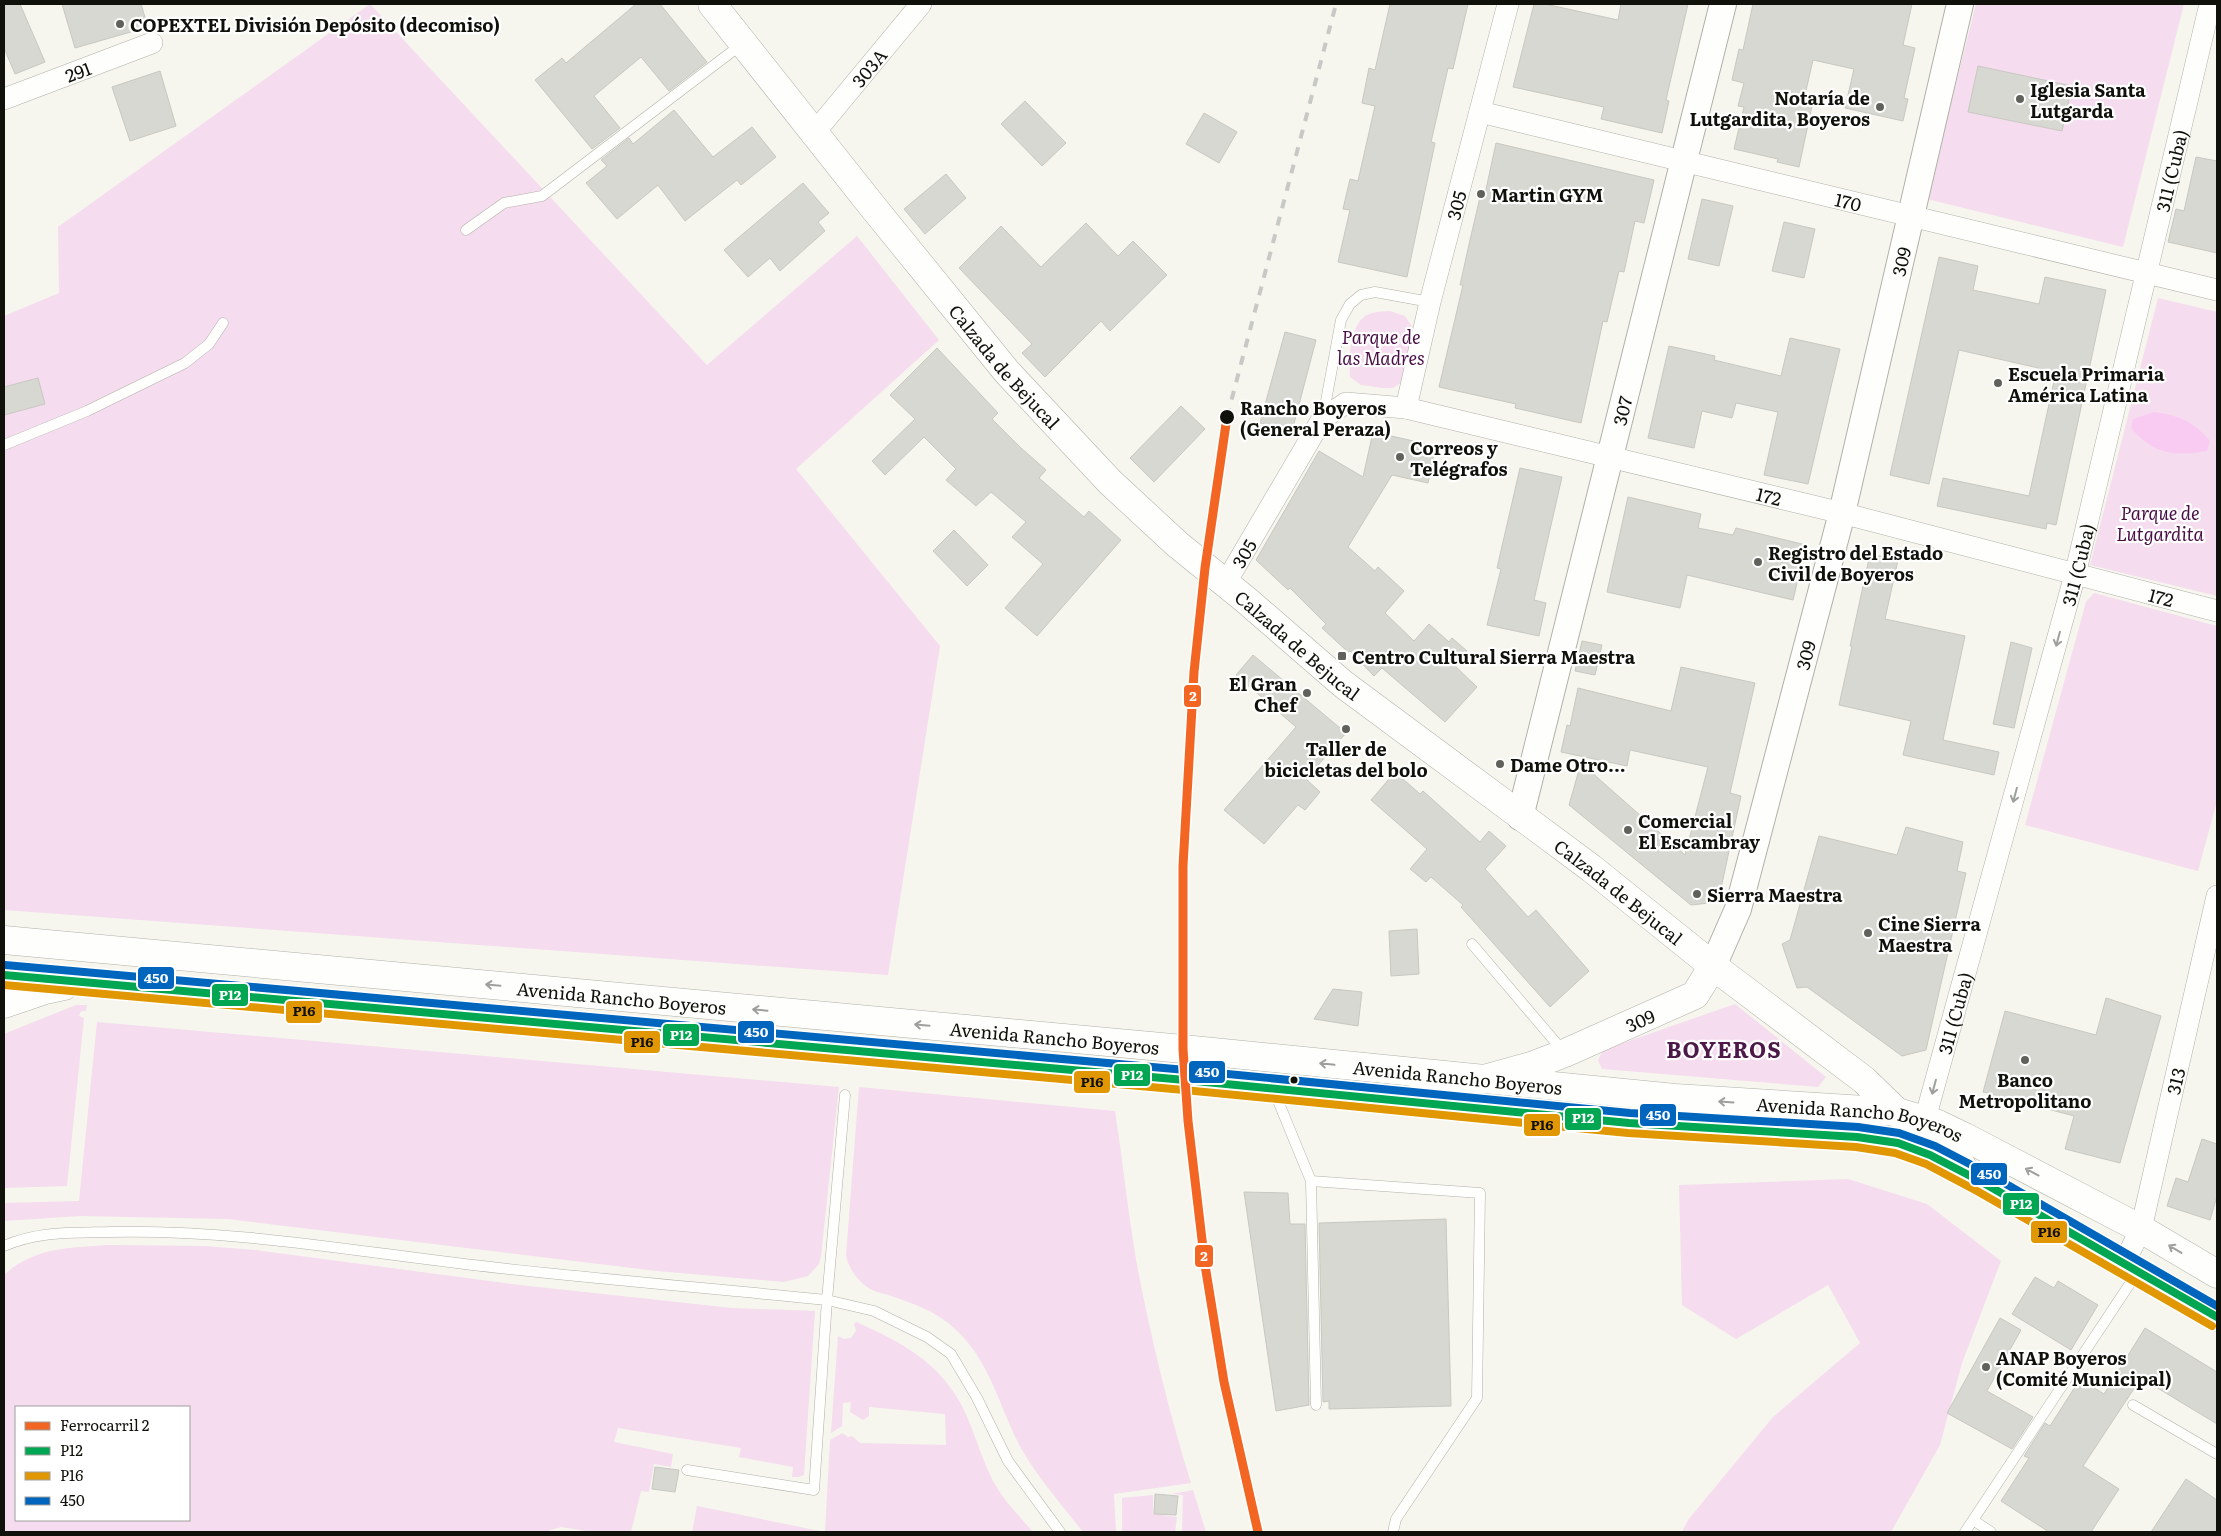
<svg xmlns="http://www.w3.org/2000/svg" width="2221" height="1536" font-family="Literata,serif">
	<rect width="100%" height="100%" fill="#f6f6ee"/>
	<!-- green -->
	<path fill="#f5dcee" fill-rule="evenodd" d="M370 4 707 365 857 236 939 340 796 469 940 646 888 975 4 910V316L59 293 58 227Z
		M1976 4H2184L2123 247 1927 199Z
		M2158 298 2217 312V596L2090 565Z
		M1390 311 1405 316 1413 328 1402 382 1393 388H1382L1361 385 1350 377C1349 360 1349 329 1364 317 1371 311 1381 312 1390 311Z
		M2094 593 2217 626V801L2198 871 2025 825 2086 602Z
		M1735 1004 1826 1077 1818 1087 1602 1069 1598 1060 1603 1050Z
		M76 1005H87L86 1011H81L79 1016 84 1018 67 1186 4 1188V1034Z
		M97 1022 839 1087 821 1256 819 1264 808 1276 784 1282 657 1271 228 1219 80 1216 4 1221V1203L79 1201Z
		M859 1087 1115 1111C1123 1162 1128 1214 1137 1265 1151 1339 1169 1412 1191 1483L1114 1494 1116 1532H1083C1062 1505 1039 1479 1022 1450 999 1408 991 1361 954 1328 937 1312 915 1304 894 1297 887 1294 878 1293 872 1290 859 1283 848 1268 846 1255Z
		M1848 1179 1927 1204 2001 1261 1962 1363 1940 1445 1891 1532H1682L1688 1520 1773 1417 1860 1343 1828 1285 1736 1339 1682 1305 1679 1185Z
		M108 1245 204 1246 255 1250 520 1285 732 1308 815 1311 804 1475 798 1477H792L793 1467 739 1457 741 1448 618 1428 614 1442 673 1454 671 1467 654 1464 649 1492 641 1491 631 1532H593L561 1527 545 1532H4V1275C35 1247 68 1248 108 1245ZM16 1407H189V1520H16Z
		M856 1322C901 1342 938 1361 962 1406 976 1433 982 1465 999 1491 1008 1505 1022 1519 1033 1532H692L697 1506 825 1532 830 1440 842 1433 848 1437 852 1436 860 1443 946 1445 945 1414 869 1407V1416L863 1420 850 1412 851 1402 843 1403 842 1426 831 1433 838 1336 844 1339 851 1338 856 1331 854 1324Z
		M1193 1490 1206 1532H1182L1183 1495 1172 1494Z
		M1153 1495V1514L1177 1517 1175 1532H1122V1498Z"/>
	<!-- water -->
	<path fill="#facbf2" d="M2154 412C2181 416 2192 421 2210 441L2207 451C2174 457 2154 454 2131 428L2133 419Z"/>
	<!-- building -->
	<path fill="#d8d8d2" stroke="#c8c8c2" d="M4 4H20L45 62 15 74 4 48Z
		M62 4H141L148 27 75 48Z
		M636 4H660L707 62 669 91 641 57 594 96 620 128 592 149 535 80 562 58 566 63Z
		M1390 4H1468L1453 69 1448 68 1431 142 1435 143 1407 277 1338 262 1350 210 1343 209 1350 179 1358 181 1375 106 1362 103 1369 68 1375 70Z
		M1534 4H1545L1618 20 1621 4H1688L1666 100 1669 101 1662 133 1601 119 1604 107 1513 87Z
		M1753 4H1912L1903 45 1915 48 1904 98 1908 99 1903 121 1845 108 1854 69 1813 60 1804 99 1813 101 1799 167 1777 162 1778 159 1734 149 1744 107 1738 106 1744 83 1732 80 1739 49 1743 50Z
		M1978 66 2072 86 2062 131 1968 112Z
		M160 71 176 126 130 141 112 87Z
		M1025 101 1066 143 1042 166 1001 124Z
		M674 110 713 157 752 127 776 157 741 185 737 180 685 221 658 185 617 219 586 183 607 166 601 160 629 138 633 144Z
		M1204 113 1237 132 1219 163 1186 144Z
		M1496 143 1654 180 1644 223 1635 221 1624 272 1619 271 1607 322 1603 321 1581 423 1515 408 1516 404 1439 387 1463 285H1460L1470 240 1481 193 1485 194Z
		M2196 157 2217 161V253L2168 242 2176 209 2184 211Z
		M946 174 966 198 925 234 904 209Z
		M803 183 829 213 818 222 825 231 780 271 770 258 748 277 724 250Z
		M1702 199 1733 206 1719 266 1688 259Z
		M1784 222 1815 229 1804 278 1772 271Z
		M1086 223 1118 256 1133 241 1167 275 1110 331 1101 321 1045 377 1022 353 1032 344 959 268 1001 226 1041 267Z
		M1939 257 1978 266 1973 290 2039 304 2045 277 2106 290 2056 525 2047 523 2046 529 1937 506 1943 478 2029 496 2056 372 1959 350 1929 484 1890 475Z
		M1285 332 1316 340 1292 431 1260 423Z
		M1790 338 1840 349 1808 484 1764 475 1778 412 1736 403 1732 418 1702 411 1694 448 1648 438 1669 346 1715 356 1714 360 1781 376Z
		M937 348 998 413 992 419 1021 448 1046 470 1039 478 1084 517 1089 511 1121 540 1037 636 1005 608 1043 564 1012 537 1026 522 991 492 976 506 946 480 956 469 924 437 885 475 872 461 915 419 890 395Z
		M38 378 45 404 4 415V387Z
		M1181 406 1205 429 1154 482 1130 458Z
		M1373 432 1436 446 1428 483 1392 475 1348 547 1375 571 1378 567 1404 591 1385 613 1414 641 1429 624 1449 642 1452 638 1467 651 1454 665 1477 687 1445 722 1382 668 1374 676 1350 651 1348 652 1322 628 1326 624 1290 588 1288 590 1256 560 1319 451 1363 477Z
		M1520 468 1562 477 1534 600 1546 603 1539 636 1487 625 1501 569 1497 568Z
		M1628 497 1701 514 1698 528 1733 535 1736 528 1806 545 1793 600 1687 575 1680 608 1607 592Z
		M954 530 988 565 967 586 933 551Z
		M1870 554 1898 560 1885 619 1965 636 1943 740 1999 752 1994 775 1903 755 1911 721 1839 705 1852 646H1850Z
		M1582 641 1602 645 1595 675 1575 671Z
		M2011 642 2032 648 2014 728 1993 724Z
		M1253 655 1346 733 1306 779 1320 792 1305 810 1298 805 1264 844 1224 810 1296 727 1236 675Z
		M1681 667 1755 683 1730 793 1741 796 1718 902 1691 905 1569 805 1581 763 1685 855 1708 767 1630 750 1627 766 1561 752 1567 725 1570 726 1578 688 1671 711Z
		M1395 772 1420 794 1423 791 1480 842 1489 831 1506 846 1485 869 1528 917 1536 910 1589 971 1550 1007 1461 907 1463 905 1431 877 1426 882 1410 869 1427 849 1371 800Z
		M1906 827 1963 842 1957 871 1966 873 1926 1050 1902 1056 1807 987 1797 988 1782 944 1790 940 1819 836 1897 855Z
		M1417 929 1419 974 1391 976 1389 931Z
		M1333 989 1362 992 1358 1026 1314 1019Z
		M2106 998 2161 1016 2120 1163 2065 1149 2074 1116 1983 1092 2005 1011 2096 1035Z
		M2202 1139 2217 1144V1196L2210 1220 2167 1206 2176 1178 2188 1182Z
		M1244 1192 1288 1193 1290 1224H1305L1309 1405 1276 1411Z
		M1446 1219 1451 1406 1329 1409V1401L1323 1402 1319 1223Z
		M2035 1277 2054 1288 2058 1281 2098 1305 2071 1350 2012 1314Z
		M2000 1318 2021 1330 1987 1391 2033 1417 2012 1449 1947 1413Z
		M2145 1328 2217 1372V1424L2141 1378 2083 1466 2119 1489 2091 1532H2049L2001 1501 2029 1458 2024 1456 2045 1423 2050 1426 2080 1379 2104 1394Z
		M655 1467 679 1470 675 1492 652 1489Z
		M2186 1479 2217 1500V1532H2151Z
		M1155 1494 1178 1496 1176 1515 1154 1514Z"/>
	<g fill="none" stroke-linecap="round" stroke-linejoin="round">
		<!-- service casing -->
		<g stroke="#b1b1aa" stroke-width="11">
			<path id="service" d="M466 230 504 203 542 196 742 44
				M1323 417 1341 320 1350 304 1361 295 1375 292 1430 302
				M4 445 87 411 185 363 209 344 223 323
				M1472 944 1563 1051
				M1274 1091 1311 1181 1316 1405
				M1311 1181 1480 1193 1477 1398 1396 1519 1393 1532
				M4 1246C38 1231 73 1233 110 1232 241 1229 369 1254 499 1268 608 1280 718 1289 827 1300L874 1311 927 1337 951 1354 977 1398 1008 1461 1060 1532
				M2133 1405 2217 1454
				M687 1470 814 1490 827 1300 845 1095
				M1973 1520 1991 1532
				M1965 1532 2137 1273"/>
		</g>
		<!-- minor casing -->
		<g stroke="#b1b1aa" stroke-width="22">
			<g id="minor">
				<path id="s1" d="M4 99 152 43"/>
				<path id="s2" d="M1480 112 2217 290"/>
				<path id="s3" d="M815 132 921 4"/>
				<path id="s4" d="M1406 408 1430 302 1508 4"/>
				<path id="s5" d="M1225 584 1322 419 1346 403 1406 408 1842 513 2217 611"/>
				<path id="s6" d="M1925 1119 2075 575 2210 4"/>
				<path id="s7" d="M2124 1263 2141 1229 2217 896"/>
			</g>
		</g>
		<!-- tertiary casing -->
		<g stroke="#b1b1aa" stroke-width="28">
			<g id="tertiary">
				<path id="s8" d="M1520 817 1723 4"/>
				<path id="s9" d="M1713 966 1738 909 1842 513 1960 4"/>
			</g>
		</g>
		<!-- secondary casing -->
		<g stroke="#b1b1aa" stroke-width="29">
			<g id="secondary">
				<path id="s10" d="M712 4 873 207 1007 372 1110 482 1177 544 1246 600 1343 684 1591 868 1713 966 1864 1080 1897 1112 1962 1166"/>
				<path id="s11" d="M1405 1101 1531 1066 1565 1053 1695 995 1713 966"/>
			</g>
		</g>
		<!-- primary casing -->
		<g stroke="#b1b1aa" stroke-width="29">
			<g id="primary">
				<path id="s12" d="M4 940 1183 1049 1675 1098 1897 1112 1938 1124 1965 1137 2141 1229 2217 1274"/>
				<path d="M4 975 1185 1080 1629 1123 1857 1137 1898 1143 1930 1155 1982 1182 2217 1317"/>
				<path d="M4 1004 45 990 64 986"/>
			</g>
		</g>
		<!-- service -->
		<use href="#service" stroke="#fefefc" stroke-width="10"/>
		<!-- minor -->
		<use href="#minor" stroke="#fefefc" stroke-width="21"/>
		<!-- tertiary -->
		<use href="#tertiary" stroke="#fefefc" stroke-width="26"/>
		<!-- secondary -->
		<use href="#secondary" stroke="#fefefc" stroke-width="28"/>
		<!-- primary -->
		<use href="#primary" stroke="#fefefc" stroke-width="28"/>
		<!-- rail -->
		<path stroke="#c8c8c6" stroke-width="4" stroke-dasharray="9 9" stroke-linecap="butt" d="M1227 417 1336 4"/>
		<!-- bus-1 casing -->
		<g stroke="#fff" stroke-width="11">
			<path id="bus-1" d="M4 975 1185 1080 1629 1123 1857 1137 1898 1143 1930 1155 1982 1182 2217 1317"/>
		</g>
		<!-- bus-2 casing -->
		<g stroke="#fff" stroke-width="11">
			<path id="bus-2" d="M4 985 1184 1090 1628 1133 1856 1147 1895 1153 1926 1164 1977 1191 2212 1326"/>
		</g>
		<!-- bus-3 casing -->
		<g stroke="#fff" stroke-width="11">
			<path id="bus-3" d="M5 965 1186 1070 1630 1113 1858 1127 1899 1133 1935 1146 1987 1173 2217 1306"/>
		</g>
		<!-- bus-1 -->
		<use href="#bus-1" stroke="#00a651" stroke-width="8"/>
		<!-- bus-2 -->
		<use href="#bus-2" stroke="#e09701" stroke-width="8"/>
		<!-- bus-3 -->
		<use href="#bus-3" stroke="#0065bd" stroke-width="8"/>
		<!-- rail-1 casing -->
		<g stroke="#fff" stroke-width="12">
			<path id="rail-1" d="M1227 417 1205 568 1194 672 1183 866V1049L1188 1121 1205 1265 1224 1382 1258 1532"/>
		</g>
		<!-- rail-1 -->
		<use href="#rail-1" stroke="#f26522" stroke-width="9"/>
	</g>
	<!-- one-way arrows -->
	<defs><path id="oneway-shaft" d="M-6 0H5M1.5-3L5.5 0L1.5 3" fill="none" stroke-width="1.6" stroke-linecap="round" stroke-linejoin="round" transform="scale(1.25)"/></defs>
	<g stroke="#9f9f9c">
		<use href="#oneway-shaft" transform="translate(2058 639) rotate(105)"/>
		<use href="#oneway-shaft" transform="translate(2015 795) rotate(105)"/>
		<use href="#oneway-shaft" transform="translate(493 985) rotate(-175)"/>
		<use href="#oneway-shaft" transform="translate(760 1010) rotate(-175)"/>
		<use href="#oneway-shaft" transform="translate(922 1025) rotate(-175)"/>
		<use href="#oneway-shaft" transform="translate(1327 1064) rotate(-174)"/>
		<use href="#oneway-shaft" transform="translate(1934 1087) rotate(105)"/>
		<use href="#oneway-shaft" transform="translate(1726 1102) rotate(-176)"/>
		<use href="#oneway-shaft" transform="translate(2032 1172) rotate(-152)"/>
		<use href="#oneway-shaft" transform="translate(2175 1249) rotate(-149)"/>
	</g>
	<!-- markers -->
	<g fill="#61615b" stroke="#fff" stroke-width="2">
		<circle cx="120" cy="24" r="5"/>
		<circle cx="2020" cy="99" r="5"/>
		<circle cx="1880" cy="107" r="5"/>
		<circle cx="1481" cy="194" r="5"/>
		<circle cx="1998" cy="383" r="5"/>
		<circle cx="1400" cy="457" r="5"/>
		<circle cx="1758" cy="562" r="5"/>
		<rect x="1337" y="651" width="10" height="10" rx="2.5"/>
		<circle cx="1307" cy="693" r="5"/>
		<circle cx="1346" cy="729" r="5"/>
		<circle cx="1500" cy="764" r="5"/>
		<circle cx="1628" cy="830" r="5"/>
		<circle cx="1697" cy="894" r="5"/>
		<circle cx="1868" cy="933" r="5"/>
		<circle cx="2025" cy="1060" r="5"/>
		<circle cx="1986" cy="1367" r="5"/>
	</g>
	<g fill="#11110c" stroke="#fff" stroke-width="2">
		<circle cx="1227" cy="417" r="8"/>
		<circle cx="1294" cy="1080" r="4.5"/>
	</g>
	<g text-anchor="middle" dominant-baseline="central" stroke-width="4.5" stroke-linejoin="round" paint-order="stroke">
		<!-- poi labels -->
		<g font-size="18" font-weight="bold" fill="#11110c" stroke="#fff" text-anchor="start">
			<text x="130" y="24">COPEXTEL División Depósito (decomiso)</text>
			<text x="2030" y="89">Iglesia Santa<tspan x="2030" dy="21">Lutgarda</tspan></text>
			<text x="1870" y="97" text-anchor="end">Notaría de<tspan x="1870" dy="21">Lutgardita, Boyeros</tspan></text>
			<text x="1491" y="194">Martin GYM</text>
			<text x="2008" y="373">Escuela Primaria<tspan x="2008" dy="21">América Latina</tspan></text>
			<text x="1410" y="447">Correos y<tspan x="1410" dy="21">Telégrafos</tspan></text>
			<text x="1768" y="552">Registro del Estado<tspan x="1768" dy="21">Civil de Boyeros</tspan></text>
			<text x="1352" y="656">Centro Cultural Sierra Maestra</text>
			<text x="1297" y="683" text-anchor="end">El Gran<tspan x="1297" dy="21">Chef</tspan></text>
			<text x="1346" y="748" text-anchor="middle">Taller de<tspan x="1346" dy="21">bicicletas del bolo</tspan></text>
			<text x="1510" y="764">Dame Otro...</text>
			<text x="1638" y="820">Comercial<tspan x="1638" dy="21">El Escambray</tspan></text>
			<text x="1707" y="894">Sierra Maestra</text>
			<text x="1878" y="923">Cine Sierra<tspan x="1878" dy="21">Maestra</tspan></text>
			<text x="2025" y="1079" text-anchor="middle">Banco<tspan x="2025" dy="21">Metropolitano</tspan></text>
			<text x="1996" y="1357">ANAP Boyeros<tspan x="1996" dy="21">(Comité Municipal)</tspan></text>
		</g>
		<!-- street labels -->
		<g font-size="18" fill="#11110c" stroke="#fff">
			<text stroke="none"><textPath href="#s3" startOffset="84">303A</textPath></text>
			<text stroke="none"><textPath href="#s1" startOffset="79">291</textPath></text>
			<text stroke="none"><textPath href="#s6" startOffset="980">311 (Cuba)</textPath></text>
			<text stroke="none"><textPath href="#s2" startOffset="379">170</textPath></text>
			<text stroke="none"><textPath href="#s4" startOffset="209">305</textPath></text>
			<text stroke="none"><textPath href="#s9" startOffset="730">309</textPath></text>
			<text stroke="none"><textPath href="#s10" startOffset="466">Calzada de Bejucal</textPath></text>
			<text stroke="none"><textPath href="#s8" startOffset="419">307</textPath></text>
			<text stroke="none"><textPath href="#s5" startOffset="654">172</textPath></text>
			<text stroke="none"><textPath href="#s5" startOffset="36">305</textPath></text>
			<text stroke="none"><textPath href="#s6" startOffset="575">311 (Cuba)</textPath></text>
			<text stroke="none"><textPath href="#s5" startOffset="1059">172</textPath></text>
			<text stroke="none"><textPath href="#s10" startOffset="871">Calzada de Bejucal</textPath></text>
			<text stroke="none"><textPath href="#s9" startOffset="325">309</textPath></text>
			<text stroke="none"><textPath href="#s10" startOffset="1276">Calzada de Bejucal</textPath></text>
			<text stroke="none"><textPath href="#s12" startOffset="620">Avenida Rancho Boyeros</textPath></text>
			<text stroke="none"><textPath href="#s6" startOffset="110">311 (Cuba)</textPath></text>
			<text stroke="none"><textPath href="#s11" startOffset="249">309</textPath></text>
			<text stroke="none"><textPath href="#s12" startOffset="1055">Avenida Rancho Boyeros</textPath></text>
			<text stroke="none"><textPath href="#s12" startOffset="1460">Avenida Rancho Boyeros</textPath></text>
			<text stroke="none"><textPath href="#s7" startOffset="190">313</textPath></text>
			<text stroke="none"><textPath href="#s12" startOffset="1865">Avenida Rancho Boyeros</textPath></text>
		</g>
		<!-- park labels -->
		<g font-size="18" font-style="italic" fill="#490f45" stroke="#fff">
			<text x="1381" y="336">Parque de<tspan x="1381" dy="21">las Madres</tspan></text>
			<text x="2160" y="512">Parque de<tspan x="2160" dy="21">Lutgardita</tspan></text>
		</g>
		<!-- stop labels -->
		<g font-size="18" font-weight="bold" fill="#11110c" stroke="#fff" text-anchor="start">
			<text x="1240" y="407">Rancho Boyeros<tspan x="1240" dy="21">(General Peraza)</tspan></text>
		</g>
		<!-- district labels -->
		<g font-size="22" font-weight="bold" letter-spacing="1" fill="#4c1948" stroke="#fff">
			<text x="1724" y="1048">BOYEROS</text>
		</g>
	</g>
	<g stroke="#fff" stroke-width="2">
		<rect x="1183" y="684" width="19" height="24" rx="5" fill="#f26522"/>
		<rect x="137" y="966" width="38" height="24" rx="5" fill="#0065bd"/>
		<rect x="211" y="983" width="38" height="24" rx="5" fill="#00a651"/>
		<rect x="285" y="1000" width="38" height="24" rx="5" fill="#e09701"/>
		<rect x="737" y="1020" width="38" height="24" rx="5" fill="#0065bd"/>
		<rect x="662" y="1023" width="38" height="24" rx="5" fill="#00a651"/>
		<rect x="623" y="1030" width="38" height="24" rx="5" fill="#e09701"/>
		<rect x="1188" y="1060" width="38" height="24" rx="5" fill="#0065bd"/>
		<rect x="1113" y="1063" width="38" height="24" rx="5" fill="#00a651"/>
		<rect x="1073" y="1070" width="38" height="24" rx="5" fill="#e09701"/>
		<rect x="1639" y="1103" width="38" height="24" rx="5" fill="#0065bd"/>
		<rect x="1564" y="1107" width="38" height="24" rx="5" fill="#00a651"/>
		<rect x="1523" y="1113" width="38" height="24" rx="5" fill="#e09701"/>
		<rect x="1970" y="1162" width="38" height="24" rx="5" fill="#0065bd"/>
		<rect x="2002" y="1192" width="38" height="24" rx="5" fill="#00a651"/>
		<rect x="2030" y="1220" width="38" height="24" rx="5" fill="#e09701"/>
		<rect x="1194" y="1244" width="20" height="24" rx="5" fill="#f26522"/>
	</g>
	<g font-size="14" text-anchor="middle" font-weight="bold" fill="#fff">
		<text x="1193" y="701">2</text>
		<text x="156" y="983">450</text>
		<text x="230" y="1000">P12</text>
		<text x="756" y="1037">450</text>
		<text x="681" y="1040">P12</text>
		<text x="1207" y="1077">450</text>
		<text x="1132" y="1080">P12</text>
		<text x="1658" y="1120">450</text>
		<text x="1583" y="1123">P12</text>
		<text x="1989" y="1179">450</text>
		<text x="2021" y="1209">P12</text>
		<text x="1204" y="1261">2</text>
	</g>
	<g font-size="14" text-anchor="middle" font-weight="bold" fill="#111">
		<text x="304" y="1016">P16</text>
		<text x="642" y="1047">P16</text>
		<text x="1092" y="1087">P16</text>
		<text x="1542" y="1130">P16</text>
		<text x="2049" y="1237">P16</text>
	</g>
	<!-- border -->
	<rect width="2221" height="1536" fill="none" stroke="#11110c" stroke-width="10"/>
	<!-- legend -->
	<rect x="15" y="1406" width="175" height="115" fill="#ffffff" stroke="#a0a09e"/>
	<rect x="25" y="1422" width="25" height="8" fill="#f26522" stroke="#a0a09e"/>
	<text x="60" y="1431" font-size="15" fill="#11110c">Ferrocarril 2</text>
	<rect x="25" y="1447" width="25" height="8" fill="#00a651" stroke="#a0a09e"/>
	<text x="60" y="1456" font-size="15" fill="#11110c">P12</text>
	<rect x="25" y="1472" width="25" height="8" fill="#e09701" stroke="#a0a09e"/>
	<text x="60" y="1481" font-size="15" fill="#11110c">P16</text>
	<rect x="25" y="1497" width="25" height="8" fill="#0065bd" stroke="#a0a09e"/>
	<text x="60" y="1506" font-size="15" fill="#11110c">450</text>
</svg>
